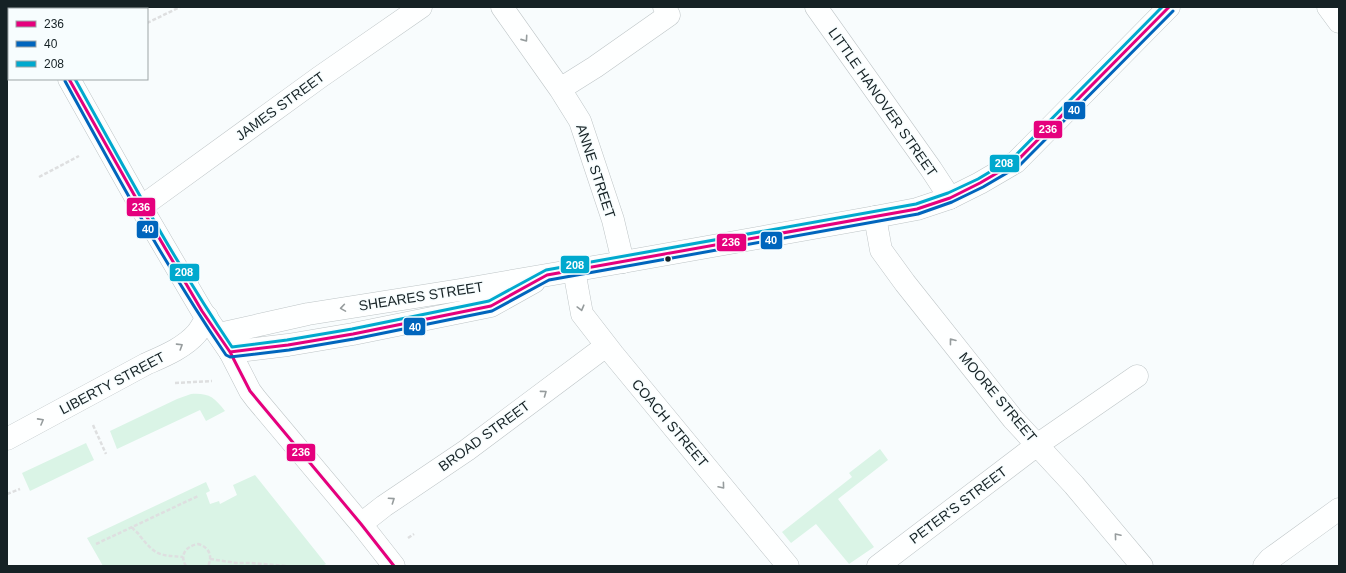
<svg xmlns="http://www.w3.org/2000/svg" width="1346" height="573" font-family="Arial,sans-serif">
	<rect width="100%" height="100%" fill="#f8fcfd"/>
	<!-- green -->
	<path fill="#daf4e6" d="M191 394C209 393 214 397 225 411L206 421 200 410 117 449 110 431 177 399Z
		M86 443 94 460 30 491 22 473Z
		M880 449 888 460 838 499 874 547 849 564 816 524 791 543 782 532 852 477 849 473Z
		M255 475 326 564 322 566H103L87 538 206 482 210 491 206 493 210 504 219 501 220 504 237 495 233 485Z"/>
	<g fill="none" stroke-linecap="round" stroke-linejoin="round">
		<!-- minor casing -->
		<g stroke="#bec5c7" stroke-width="23">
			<path id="minor" d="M502 7 560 89 580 121 613 220 623 262
				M816 7 931 169 950 198
				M560 89 595 67 669 15 664 7
				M141 207 320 77 421 7
				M875 217 881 250 905 283 1013 419 1074 485 1142 566
				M574 270 582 314 613 354 788 566
				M230 352 250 391 256 399 361 524 394 566
				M7 439 146 364C164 356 184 348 197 333 201 328 204 322 207 317
				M361 524 384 506 467 450 606 346
				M878 566 1037 445 1137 376
				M1264 566 1270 559 1339 509"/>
		</g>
		<!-- major casing -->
		<g stroke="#bec5c7" stroke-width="23">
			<path id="major" d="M25 7 27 9
				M1328 7 1339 22"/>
		</g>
		<!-- highway casing -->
		<g stroke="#bec5c7" stroke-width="23">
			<path id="highway" d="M114 9 118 7
				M7 61 9 60
				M69 79 141 207 202 311 230 352 288 345 353 334 491 306 534 282
				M219 334 308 314 460 290 623 262 875 217 917 209 950 198 980 183 1016 162 1169 7"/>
		</g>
		<!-- path -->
		<path stroke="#dedfe0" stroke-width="2.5" stroke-dasharray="4 2" stroke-linecap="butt" d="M147 23 180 7
			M39 177 79 156
			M175 383 212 381
			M93 425 106 454
			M7 494 20 489
			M132 527C134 531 138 532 140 536 156 556 159 555 183 557
			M408 538 414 534
			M96 544 198 496
			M210 559 236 563H251L287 566
			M186 566C179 555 186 546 198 544 209 547 213 556 208 566"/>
		<!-- minor -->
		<use href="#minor" stroke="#feffff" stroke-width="22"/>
		<!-- major -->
		<use href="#major" stroke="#feffff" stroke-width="22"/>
		<!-- highway -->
		<use href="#highway" stroke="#feffff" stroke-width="22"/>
		<!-- bus-1 casing -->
		<g stroke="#f7fdfe" stroke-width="6">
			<path id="bus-1" d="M69 79 141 207 202 311 230 352 250 391 361 524 394 566
				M230 352 288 345 353 334 491 306 547 275 917 209 950 198 980 183 1016 162 1169 7"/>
		</g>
		<!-- bus-2 casing -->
		<g stroke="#f7fdfe" stroke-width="6">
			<path id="bus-2" d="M65 81C116 174 166 267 226 355L230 357 289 350 354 339 492 311 549 280 918 214 952 202 983 187 1019 166 1173 11"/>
		</g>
		<!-- bus-3 casing -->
		<g stroke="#f7fdfe" stroke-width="6">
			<path id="bus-3" d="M75 79C125 169 174 261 232 347L287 340 352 329 489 301 546 270 916 204 948 193 978 179 1013 158 1162 7"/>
		</g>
		<!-- bus-1 -->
		<use href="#bus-1" stroke="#e5007d" stroke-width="3"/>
		<!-- bus-2 -->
		<use href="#bus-2" stroke="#0065bd" stroke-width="3"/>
		<!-- bus-3 -->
		<use href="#bus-3" stroke="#00a9ce" stroke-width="3"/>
	</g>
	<!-- one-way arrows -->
	<defs><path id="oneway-chevron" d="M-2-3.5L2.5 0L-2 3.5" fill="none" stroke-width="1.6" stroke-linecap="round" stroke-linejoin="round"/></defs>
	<g stroke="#969c9d">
		<use href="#oneway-chevron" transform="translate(525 39) rotate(55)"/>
		<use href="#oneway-chevron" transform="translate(343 308) rotate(171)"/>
		<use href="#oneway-chevron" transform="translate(581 308) rotate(75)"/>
		<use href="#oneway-chevron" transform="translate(952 341) rotate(-128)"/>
		<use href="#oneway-chevron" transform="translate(180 346) rotate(-32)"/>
		<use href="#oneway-chevron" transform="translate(544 393) rotate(-36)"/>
		<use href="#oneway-chevron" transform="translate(41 421) rotate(-29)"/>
		<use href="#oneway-chevron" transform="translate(722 486) rotate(50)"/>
		<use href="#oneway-chevron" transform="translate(392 500) rotate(-34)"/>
		<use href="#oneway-chevron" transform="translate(1117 536) rotate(-130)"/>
	</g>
	<!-- markers -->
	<circle fill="#162225" stroke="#f7fdfe" stroke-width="1.5" cx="668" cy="259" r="3.5"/>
	<g text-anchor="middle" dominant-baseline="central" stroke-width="3" stroke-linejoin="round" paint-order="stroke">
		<!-- street labels -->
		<g font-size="14" fill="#162225" stroke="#f7fdfe">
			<text transform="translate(883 102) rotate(55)">LITTLE HANOVER STREET</text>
			<text transform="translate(280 106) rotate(-36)">JAMES STREET</text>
			<text transform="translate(596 171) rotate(72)">ANNE STREET</text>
			<text transform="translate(421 296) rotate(-9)">SHEARES STREET</text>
			<text transform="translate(112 383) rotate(-28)">LIBERTY STREET</text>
			<text transform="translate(998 397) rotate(50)">MOORE STREET</text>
			<text transform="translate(670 423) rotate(50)">COACH STREET</text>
			<text transform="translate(484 436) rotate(-36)">BROAD STREET</text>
			<text transform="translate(958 505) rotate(-37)">PETER'S STREET</text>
		</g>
	</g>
	<g stroke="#f7fdfe" stroke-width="1.5">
		<rect x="1063" y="101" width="23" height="19" rx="4" fill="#0065bd"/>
		<rect x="1033" y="120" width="30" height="19" rx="4" fill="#e5007d"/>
		<rect x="989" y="154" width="31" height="19" rx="4" fill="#00a9ce"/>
		<rect x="126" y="197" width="30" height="20" rx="4" fill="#e5007d"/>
		<rect x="136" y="220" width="23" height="19" rx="4" fill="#0065bd"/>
		<rect x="760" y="231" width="23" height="19" rx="4" fill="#0065bd"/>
		<rect x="716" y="233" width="31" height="19" rx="4" fill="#e5007d"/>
		<rect x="560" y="255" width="30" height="19" rx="4" fill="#00a9ce"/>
		<rect x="169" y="263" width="31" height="19" rx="4" fill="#00a9ce"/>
		<rect x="403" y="317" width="23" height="19" rx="4" fill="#0065bd"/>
		<rect x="286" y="443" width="30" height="19" rx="4" fill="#e5007d"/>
	</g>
	<g font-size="11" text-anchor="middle" font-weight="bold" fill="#fff">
		<text x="1074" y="114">40</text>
		<text x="1048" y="133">236</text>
		<text x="1004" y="167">208</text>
		<text x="141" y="211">236</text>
		<text x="148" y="233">40</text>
		<text x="771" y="244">40</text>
		<text x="731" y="246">236</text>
		<text x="575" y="269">208</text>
		<text x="184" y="276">208</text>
		<text x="415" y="331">40</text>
		<text x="301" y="456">236</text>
	</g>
	<!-- border -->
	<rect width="1346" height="573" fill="none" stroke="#162225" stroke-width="16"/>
	<!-- legend -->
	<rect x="8" y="8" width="140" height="72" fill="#f7fdfe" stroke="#9da5a7"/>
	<rect x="16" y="21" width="20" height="6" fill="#e5007d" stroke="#9da5a7"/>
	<text x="44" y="28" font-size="12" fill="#162225">236</text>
	<rect x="16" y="41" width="20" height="6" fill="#0065bd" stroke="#9da5a7"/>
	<text x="44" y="48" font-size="12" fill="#162225">40</text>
	<rect x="16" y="61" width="20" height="6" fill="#00a9ce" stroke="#9da5a7"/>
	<text x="44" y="68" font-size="12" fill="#162225">208</text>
</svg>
